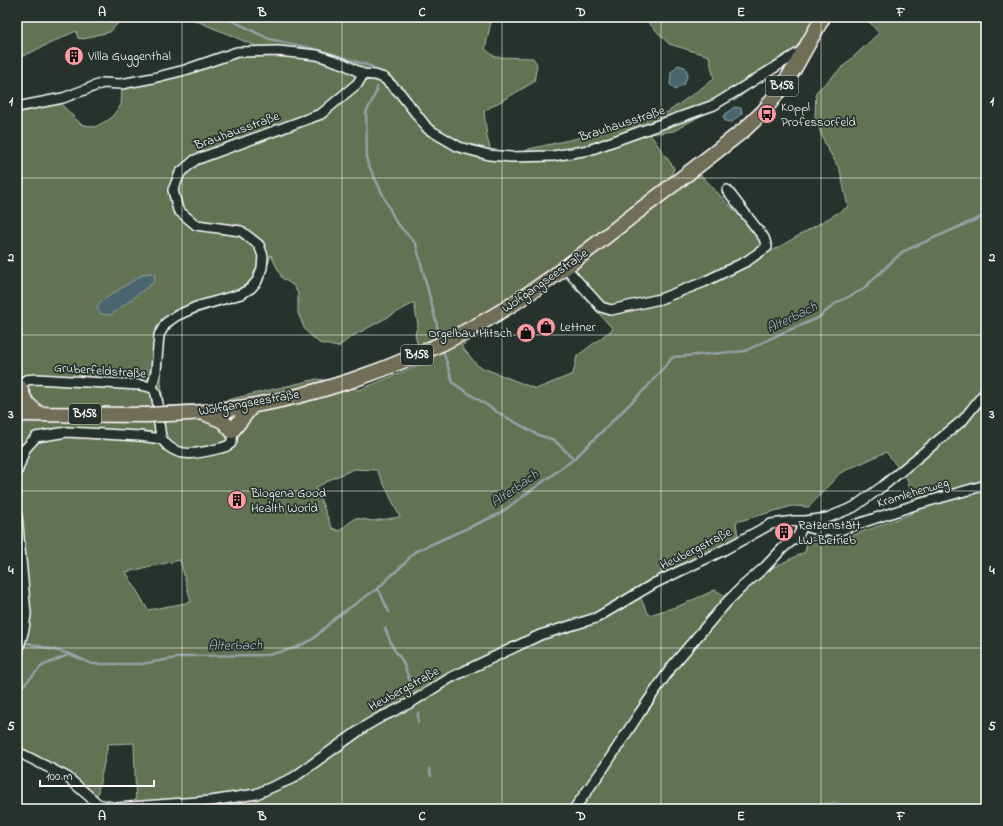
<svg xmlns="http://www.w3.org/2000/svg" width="1003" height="826" font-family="'Indie Flower',sans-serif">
	<rect width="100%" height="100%" fill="#26332d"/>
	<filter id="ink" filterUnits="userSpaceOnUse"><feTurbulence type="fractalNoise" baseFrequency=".025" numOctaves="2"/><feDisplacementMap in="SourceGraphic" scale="8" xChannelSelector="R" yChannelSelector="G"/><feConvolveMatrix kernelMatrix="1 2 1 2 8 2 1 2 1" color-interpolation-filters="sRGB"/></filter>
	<g filter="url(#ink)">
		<!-- green -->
		<path fill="#647253" stroke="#b2b8a9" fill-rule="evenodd" d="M17 17H120L118 23 110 32 96 35 84 39 78 38 76 31 17 59Z
			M187 17H492L485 49 495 57 533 58 537 64 534 82 484 111 487 137 492 155 517 156 529 149 600 133 620 125 668 112 714 79 709 56 669 44 643 17H816L787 61 734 101 731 98 674 131 650 134 674 168 670 180 701 175 772 251 848 207 840 170 826 146 815 118 816 92 879 33 865 17H986V809H843L837 802 804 806 798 809H146L136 805 134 743 108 744 97 796 58 767 22 748 17 747V110L59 102 81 124 95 127 110 119 121 105 122 87 263 49ZM271 255 282 278 294 286 298 294V313L305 330 319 343 338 347 351 337 414 303 418 325 415 334 422 364 359 390 331 381 317 379 210 404 163 406 161 381 163 337 178 319 238 300 262 283ZM564 276 613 329 577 356 573 374 536 389 478 366 461 346ZM886 452 907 479 914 504 911 514 848 537 808 538 805 552 772 568 754 582 729 598 715 590 679 606 649 615 637 591 738 537 736 522 792 506 809 507 840 473ZM354 469 377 470 400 517 373 521 355 518 339 531 332 528 316 488 329 480ZM180 560 191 602 148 610 126 572Z"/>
		<!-- water -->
		<path fill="#48666e" stroke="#91a3a8" d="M678 65 685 67 688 74 684 84 675 90 670 84 671 72Z
			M734 107 741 108 742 113 732 122 725 121 723 116Z
			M149 273 155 275 154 282 111 315 101 314 97 308 100 302 142 275Z"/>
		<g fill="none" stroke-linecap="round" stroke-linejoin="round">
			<!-- stream -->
			<path stroke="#91a3a8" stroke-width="2.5" d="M223 17 231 20 269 39 323 51 373 67V69
				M377 87V90L366 113 367 162 396 222 416 244 440 337
				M443 350 453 383 497 412 538 435 554 440 574 459
				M378 588 389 612
				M385 628 393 648 402 660 414 691
				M23 642 70 654 92 664H141L189 656 268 655 295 648 313 639 335 618 378 588 405 563 414 552 499 514 574 459 646 388 673 357 745 351 782 333 818 318 836 303 862 290 902 252 986 215
				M17 690 20 689 42 666 70 654
				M418 713V722
				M429 769 431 776"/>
			<!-- street casing -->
			<g stroke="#fff" stroke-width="12">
				<path id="street" d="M363 74 375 75 384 78 400 93 428 129 459 147 489 155 511 157 553 156 589 150 714 105 803 50
					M17 107 63 98 103 83 121 84 153 78 185 70 237 52 278 51 317 55 344 64 363 74 358 83 321 114 195 160 180 173 173 190 178 210 196 225 241 231 259 245 263 256 262 268 257 281 251 288 241 294 196 307 176 316 166 323 159 335 156 371 152 388
					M566 268 601 307 611 310 660 299 704 282 747 261 767 247 764 238 727 190
					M20 387 26 380 36 379 140 385C144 386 149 386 152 388 156 390 156 396 157 399 159 407 158 416 159 424 160 428 160 435 162 439 163 441 166 444 168 446 183 459 203 452 221 448 233 445 233 442 232 431
					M17 472 25 449 36 437 67 432 139 436 162 439
					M17 516 26 614 24 629 17 654
					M805 521 810 528 822 531 840 530 915 505 986 485
					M17 753 24 755 67 777 98 804 116 808 211 801 256 794 293 778 367 725 381 717 390 713 412 702 450 678 540 635 596 618 655 583 722 551 771 524 794 521H805L827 518 854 507 883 486 963 420 986 391
					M574 809 605 766 639 714 673 665 726 603 742 587 765 567 783 548 798 536 805 521"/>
			</g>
			<!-- primary casing -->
			<g stroke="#fff" stroke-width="17">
				<path id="primary" d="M20 387C24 402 28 405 39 414
					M204 413 223 421 232 431 252 406
					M17 414 147 415
					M166 414C185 413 203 413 222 410 307 400 397 369 472 328 528 298 577 259 627 220 666 190 706 160 745 129L764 111 775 96 794 69 823 17"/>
			</g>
			<!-- street -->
			<use href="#street" stroke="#26332d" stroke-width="9"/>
			<!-- primary -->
			<use href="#primary" stroke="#716e59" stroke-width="14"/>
			<!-- primary-bridge casing -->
			<g stroke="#fff" stroke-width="17" stroke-linecap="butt">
				<path id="primary-bridge" d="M147 415 166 414"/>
			</g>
			<!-- primary-bridge -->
			<use href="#primary-bridge" stroke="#716e59" stroke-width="14"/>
		</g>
	</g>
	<!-- grid -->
	<path fill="none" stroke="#fff" stroke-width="1" stroke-opacity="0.55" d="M182 17V809M342 17V809M502 17V809M661 17V809M821 17V809M17 178H986M17 335H986M17 491H986M17 648H986"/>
	<!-- icons -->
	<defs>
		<g id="building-disc" transform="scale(1)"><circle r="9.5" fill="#ff9aa2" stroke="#26332d"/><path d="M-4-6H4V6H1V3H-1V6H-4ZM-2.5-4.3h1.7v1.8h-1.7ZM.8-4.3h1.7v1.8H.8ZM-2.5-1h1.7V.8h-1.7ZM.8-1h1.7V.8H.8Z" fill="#111"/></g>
		<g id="bus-disc" transform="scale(1)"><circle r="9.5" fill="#ff9aa2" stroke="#26332d"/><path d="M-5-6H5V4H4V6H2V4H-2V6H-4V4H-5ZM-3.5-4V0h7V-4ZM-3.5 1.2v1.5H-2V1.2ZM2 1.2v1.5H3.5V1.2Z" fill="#111"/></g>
		<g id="shop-disc" transform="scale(1)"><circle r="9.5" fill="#ff9aa2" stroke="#26332d"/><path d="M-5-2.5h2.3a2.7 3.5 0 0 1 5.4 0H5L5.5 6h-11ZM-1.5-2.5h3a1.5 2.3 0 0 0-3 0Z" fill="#111"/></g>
	</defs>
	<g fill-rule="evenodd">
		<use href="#building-disc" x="74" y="56"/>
		<use href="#bus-disc" x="767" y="114"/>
		<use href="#shop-disc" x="546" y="327"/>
		<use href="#shop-disc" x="526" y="333"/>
		<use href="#building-disc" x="237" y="500"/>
		<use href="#building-disc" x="784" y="532"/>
	</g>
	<g text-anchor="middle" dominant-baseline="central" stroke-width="3.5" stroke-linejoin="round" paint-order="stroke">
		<!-- shield labels -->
		<g fill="#26332d" stroke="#bec2c0" stroke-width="1">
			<rect x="766" y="76" width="32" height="20" rx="3"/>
			<rect x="401" y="345" width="32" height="20" rx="3"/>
			<rect x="69" y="404" width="32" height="20" rx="3"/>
		</g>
		<g font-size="12" font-weight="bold" fill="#fff">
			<text x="782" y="86">B158</text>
			<text x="417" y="355">B158</text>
			<text x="85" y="414">B158</text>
		</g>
		<!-- poi labels -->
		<g font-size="13" fill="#fff" stroke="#26332d" text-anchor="start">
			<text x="88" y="56">Villa Guggenthal</text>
			<text x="781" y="107">Koppl<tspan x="781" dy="15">Professorfeld</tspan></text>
			<text x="560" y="327">Lettner</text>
			<text x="512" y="333" text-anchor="end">Orgelbau Hitsch</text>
			<text x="251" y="493">Biogena Good<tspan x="251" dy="15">Health World</tspan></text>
			<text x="798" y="525">Ratzenstätt<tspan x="798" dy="15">LW-Betrieb</tspan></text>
		</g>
		<!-- street labels -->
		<g font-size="13" fill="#fff" stroke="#26332d">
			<text transform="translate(622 124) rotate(-18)">Brauhausstraße</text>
			<text transform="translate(237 131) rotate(-20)">Brauhausstraße</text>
			<text transform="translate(545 281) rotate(-35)">Wolfgangseestraße</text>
			<text transform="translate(100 371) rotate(4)">Gruberfeldstraße</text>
			<text transform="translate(249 403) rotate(-10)">Wolfgangseestraße</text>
			<text transform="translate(913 493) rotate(-17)">Kramlehenweg</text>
			<text transform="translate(696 549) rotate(-27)">Heubergstraße</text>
			<text transform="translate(404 689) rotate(-29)">Heubergstraße</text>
		</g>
		<!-- water labels -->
		<g font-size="14" font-style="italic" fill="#adbabe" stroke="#26332d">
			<text transform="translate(792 318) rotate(-26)">Alterbach</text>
			<text transform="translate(515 489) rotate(-35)">Alterbach</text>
			<text transform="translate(235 646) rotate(-1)">Alterbach</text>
		</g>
	</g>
	<!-- margin -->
	<rect width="1003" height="826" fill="none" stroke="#26332d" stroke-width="44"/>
	<!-- scale -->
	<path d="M40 780v6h114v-6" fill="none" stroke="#ffffff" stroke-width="2"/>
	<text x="46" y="780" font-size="12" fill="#ffffff" stroke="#26332d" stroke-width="3" paint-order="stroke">100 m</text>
	<rect x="22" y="22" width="959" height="782" fill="none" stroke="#fff" stroke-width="1.5"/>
	<g font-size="13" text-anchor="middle" font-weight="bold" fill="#fff">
		<text x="102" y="16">A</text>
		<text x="262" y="16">B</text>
		<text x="422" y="16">C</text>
		<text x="581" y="16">D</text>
		<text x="741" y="16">E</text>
		<text x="901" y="16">F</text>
		<text x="11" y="105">1</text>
		<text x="992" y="105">1</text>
		<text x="11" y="261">2</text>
		<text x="992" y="261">2</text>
		<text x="11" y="418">3</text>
		<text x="992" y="418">3</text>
		<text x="11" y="574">4</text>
		<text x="992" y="574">4</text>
		<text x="11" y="730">5</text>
		<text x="992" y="730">5</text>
		<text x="102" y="820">A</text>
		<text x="262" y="820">B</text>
		<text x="422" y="820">C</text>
		<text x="581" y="820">D</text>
		<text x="741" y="820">E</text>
		<text x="901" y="820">F</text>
	</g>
</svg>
